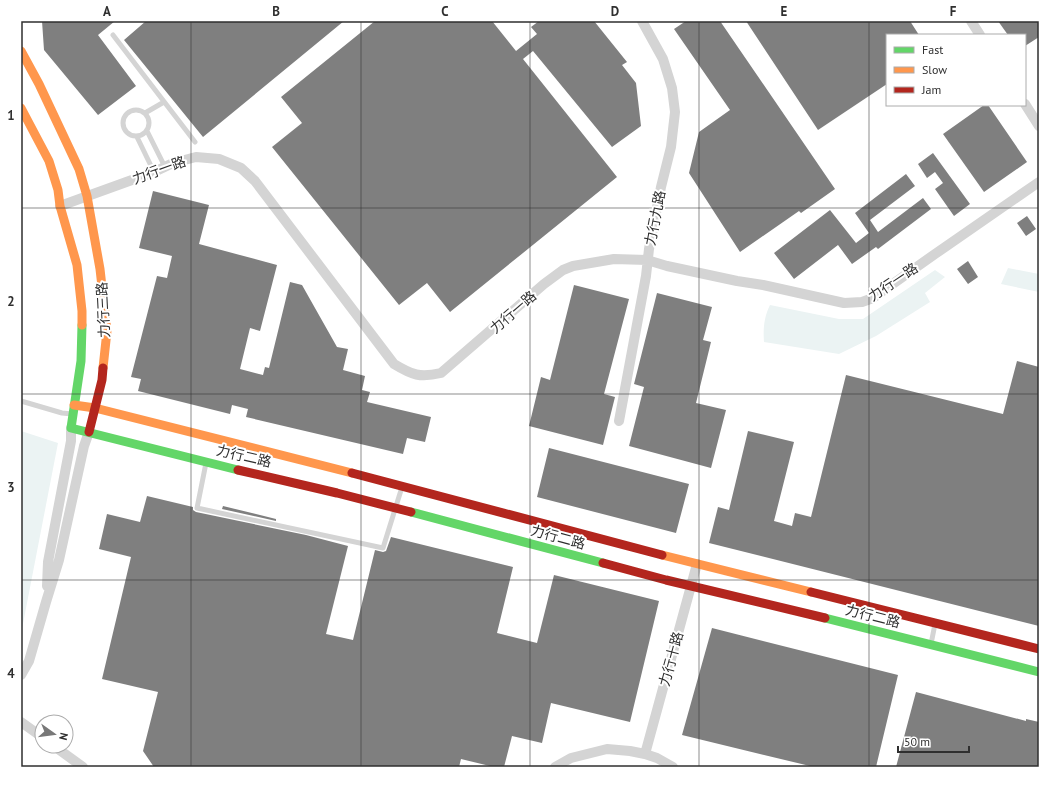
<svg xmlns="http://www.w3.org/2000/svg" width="1060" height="788" font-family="'PT Sans','Noto Sans TC',sans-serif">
	<rect width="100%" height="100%" fill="#fff"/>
	<!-- green -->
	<path fill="#ebf3f3" d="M1008 268 1039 274V292L1001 284Z
		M935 270 945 277 925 293 930 302 876 336 839 354 764 342C763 329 764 317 770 305L839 319H863Z
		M21 431 58 443 21 634Z"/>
	<!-- building -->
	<path fill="#7f7f7f" d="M42 21H115L98 35 136 86 98 115 44 50Z
		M146 21H344L203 137 124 40Z
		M375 21H492L516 51 537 34 531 27 539 21H594L627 62 622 65 636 83 641 126 612 147 533 51 523 59 617 177 450 312 427 283 399 305 272 147 302 123 281 97Z
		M686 21H720L835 189 801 213 799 211 740 252 689 173 699 132 730 110 674 29Z
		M746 21H910L919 35H887V84L818 130Z
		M998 21H1039V37L1025 46V35H1008Z
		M984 105H988L1027 162 984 192 943 134Z
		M933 153 970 204 954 216 935 189 943 183 935 172 927 178 918 164Z
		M906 174 915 186 870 220 878 232 923 198 931 209 878 249 876 247 852 264 838 245 794 279 774 253 830 210 856 243 869 233 855 213Z
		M153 191 209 205 199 244 277 265 260 331 250 328 240 369 263 375 265 367 269 368 290 282 302 285 337 347 348 349 343 370 365 376 362 390 370 392 367 402 431 417 425 442 407 438 403 454 246 417 248 409 232 405 230 414 138 391 141 379 131 377 157 276 167 278 172 256 139 248Z
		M1027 216 1036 229 1026 236 1017 223Z
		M968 261 978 277 968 284 957 269Z
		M574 285 629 299 604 394 615 397 603 445 529 426 541 377 550 380Z
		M657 293 712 307 703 340 711 342 696 403 726 410 711 468 629 446 644 387 634 384Z
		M1017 361 1039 367V626L709 543 718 507 729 510 748 431 794 442 774 521 792 526 795 513 811 517 846 375 1003 414Z
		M549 448 689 484 676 533 537 497Z
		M147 496 193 507V510L196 512 306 535 348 546 326 634 353 640 375 550 383 552 386 551 391 537 513 567 497 633 537 643 554 575 659 601 630 722 551 703 542 743 512 736 504 767H494L461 759 459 767H154L143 751 158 692 102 679 131 557 99 549 107 514 140 522Z
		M223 506 276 519V521L222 509Z
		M712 628 898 675 876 767H814L682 735Z
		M916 692 1026 721V719L1039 722V767H896Z"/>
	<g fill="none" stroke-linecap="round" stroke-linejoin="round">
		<!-- lane -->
		<path stroke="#d4d4d4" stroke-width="5" d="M113 35 195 142
			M123 123a13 13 0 1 1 26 0a13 13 0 1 1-26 0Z
			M145 113 164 102
			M147 131 165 167
			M137 137 154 172
			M21 401 62 413 72 414
			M206 463 197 508 383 548 402 487
			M931 644 935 624"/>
		<!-- street -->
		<path stroke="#d4d4d4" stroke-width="10" d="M971 21 980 35
			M1025 104 1039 126
			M60 206 154 172 173 163 196 157 219 159 241 168 255 181 394 364C412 375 420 378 441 373L544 284 563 270 573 266 614 259 647 260 667 266 737 281 763 285 844 303 862 302 873 298 935 254 1039 182
			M619 421 646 276 649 249 661 187 671 147 675 112 672 88 663 59 642 21
			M47 586 48 562 71 441V428
			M21 675 29 661 46 602 59 560 84 446 89 432
			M21 722 42 737
			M54 746 83 767
			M645 754 697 564
			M555 767 571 758 607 749 630 751 645 754 657 758 673 767"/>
		<!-- fast -->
		<path stroke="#63d668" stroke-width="9" d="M82 325 81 361 71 428 238 470
			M411 512 603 563
			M825 618 1039 672"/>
		<!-- slow -->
		<path stroke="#ff974d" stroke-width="9" d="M21 51 39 84 79 169 87 196 100 269 107 331 103 368
			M21 108 49 161 58 190 60 206 77 265 82 311V325
			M74 405 95 408 352 473
			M662 555 811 592"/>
		<!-- jam -->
		<path stroke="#b3261e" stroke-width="9" d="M89 432 102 380 103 368
			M238 470 337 493 411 512
			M352 473 662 555
			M603 563 666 580 825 618
			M811 592 1039 649"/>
	</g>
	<!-- grid -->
	<path fill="none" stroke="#2f2f2f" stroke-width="1" stroke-opacity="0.55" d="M191 21V767M361 21V767M530 21V767M699 21V767M869 21V767M21 208H1039M21 394H1039M21 580H1039"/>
	<g text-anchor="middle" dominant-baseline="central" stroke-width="4" stroke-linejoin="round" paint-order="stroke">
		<!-- street labels -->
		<g font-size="14" fill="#2f2f2f" stroke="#fff">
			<text transform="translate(159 170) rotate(-20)">力行一路</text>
			<text transform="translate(655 218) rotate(-79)">力行九路</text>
			<text transform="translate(893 282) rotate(-34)">力行一路</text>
			<text transform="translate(103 310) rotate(-93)">力行三路</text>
			<text transform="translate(513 312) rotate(-41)">力行一路</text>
			<text transform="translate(244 456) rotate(13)">力行二路</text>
			<text transform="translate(558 537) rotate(15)">力行二路</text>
			<text transform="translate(873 616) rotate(14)">力行二路</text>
			<text transform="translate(671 659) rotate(-75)">力行十路</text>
		</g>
	</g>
	<!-- border -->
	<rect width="1060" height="788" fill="none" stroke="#ffffff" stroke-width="44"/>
	<!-- legend -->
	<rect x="886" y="34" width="140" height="72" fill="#ffffff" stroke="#acacac"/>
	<rect x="894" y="47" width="20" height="6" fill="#63d668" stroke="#acacac"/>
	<text x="922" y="54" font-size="12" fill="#2f2f2f">Fast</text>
	<rect x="894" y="67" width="20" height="6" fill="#ff974d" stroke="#acacac"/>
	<text x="922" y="74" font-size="12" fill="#2f2f2f">Slow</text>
	<rect x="894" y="87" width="20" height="6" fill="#b3261e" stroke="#acacac"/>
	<text x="922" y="94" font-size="12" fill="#2f2f2f">Jam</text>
	<!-- north arrow -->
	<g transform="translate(54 734) rotate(104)"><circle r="19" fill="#ffffff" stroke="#acacac"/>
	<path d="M0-3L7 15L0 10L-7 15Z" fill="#787878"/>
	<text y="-6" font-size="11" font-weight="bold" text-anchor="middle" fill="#2f2f2f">N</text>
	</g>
	<!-- scale -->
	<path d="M898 746v6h71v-6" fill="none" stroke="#2f2f2f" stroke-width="2"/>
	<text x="904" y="746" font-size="12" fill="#2f2f2f" stroke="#ffffff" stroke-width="3" paint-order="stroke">50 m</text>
	<rect x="22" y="22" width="1016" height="744" fill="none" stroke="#2f2f2f" stroke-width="1.5"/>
	<g font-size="13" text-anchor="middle" font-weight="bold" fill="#2f2f2f">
		<text x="107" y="16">A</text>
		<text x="276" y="16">B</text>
		<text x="445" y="16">C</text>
		<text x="615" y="16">D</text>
		<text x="784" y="16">E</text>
		<text x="953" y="16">F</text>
		<text x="11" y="120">1</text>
		<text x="11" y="306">2</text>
		<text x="11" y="492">3</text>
		<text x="11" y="678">4</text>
	</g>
</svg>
